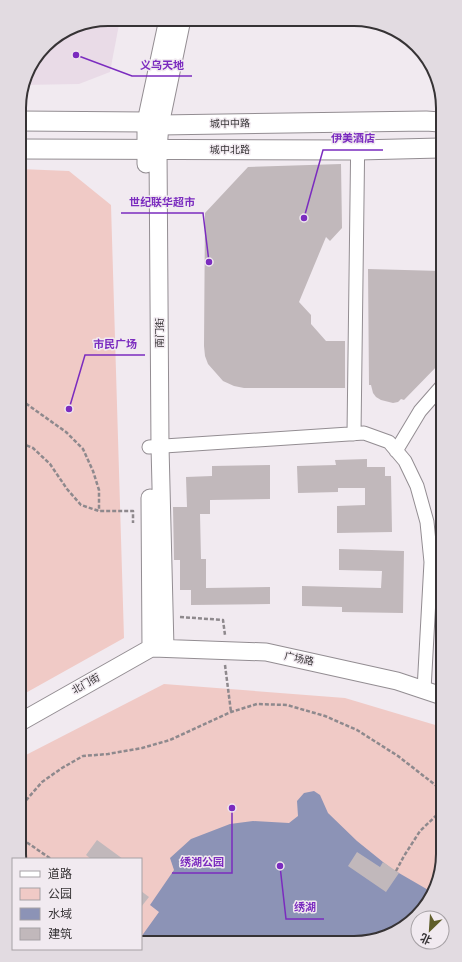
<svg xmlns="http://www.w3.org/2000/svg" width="462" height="962" font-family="'Fira Sans','Noto Sans SC',sans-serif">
	<rect width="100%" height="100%" fill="#f1eaf0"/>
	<!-- built -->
	<path fill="#e9dbe7" d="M108 19H120L110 72 79 84 23 85 28 68 49 41 74 26Z"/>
	<!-- green -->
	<path fill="#f0cac6" d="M20 169 69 171 111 205 124 638 22 695Z
		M164 684 345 698 442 727 443 860 421 913 377 940 141 941V859H22V757Z"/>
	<!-- water -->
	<path fill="#8c93b6" d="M314 791 320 795 328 813 357 841 383 862 392 869 430 891 421 913 377 940 141 941V937L159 912 150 905 174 870 170 858 191 839 230 824 253 821 289 823 298 816 297 801 304 793Z"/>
	<!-- building -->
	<path fill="#c1b8bb" d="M341 164 342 228 330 241 326 237 299 302 311 315V324L326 341H345V388H244L234 386 223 381 208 364 205 356 204 346 205 213 248 167Z
		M368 269 441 271V362L404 400 401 399 398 402 393 403 381 400 376 397 373 393 371 385H369Z
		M367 459V467H385V476H391L392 532 337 533V506L365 505V488H338V492L298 493 297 466 336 465 335 460Z
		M270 465V499L210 500V514H200L201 559H206V588L270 587V604L191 605V590H180V560H174L173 507H187L186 477 212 476V466Z
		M339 549 404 551 403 613 342 612V607L302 606V586L381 588 382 571 339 570Z
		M97 840 123 859H91L86 855Z
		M357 852 380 867 383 862 399 873 386 892 348 866Z
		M141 891 149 897 141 907Z"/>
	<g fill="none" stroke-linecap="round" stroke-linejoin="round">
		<!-- minor casing -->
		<g stroke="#938d92" stroke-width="15">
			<path id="minor" d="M354 434 358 122
				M149 447 364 433 389 442 405 461 417 486 427 522 431 562 424 690
				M396 451 420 411 441 387"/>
		</g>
		<!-- tertiary casing -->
		<g stroke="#938d92" stroke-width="19">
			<path id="tertiary" d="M146 164V122L168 19
				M150 498 151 648
				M153 648 266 652 397 681 442 696
				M165 648 160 446 158 149 160 125 182 19
				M22 721 151 648"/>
		</g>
		<!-- secondary casing -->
		<g stroke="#938d92" stroke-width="21">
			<path id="secondary" d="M20 121 146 122 160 125 426 121 440 122
				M20 149 358 150 440 148"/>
		</g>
		<!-- path -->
		<path stroke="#8e898d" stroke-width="2.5" stroke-dasharray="4 2" stroke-linecap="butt" d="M21 400 66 432 83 449 93 471 99 490V511
			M21 443 33 448 50 464 67 489 81 505 99 511H133V523
			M180 617 223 620 225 635
			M225 665 231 712
			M22 805 42 782 62 768 83 756 108 754 142 748 170 740 231 712 257 704 287 705 325 716 357 730 398 756 443 791
			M22 839 51 859
			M396 871 404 856 420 831 443 809"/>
		<!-- minor -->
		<use href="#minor" stroke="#fff" stroke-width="13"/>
		<!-- tertiary -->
		<use href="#tertiary" stroke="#fff" stroke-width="17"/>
		<!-- secondary -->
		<use href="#secondary" stroke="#fff" stroke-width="19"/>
	</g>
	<g text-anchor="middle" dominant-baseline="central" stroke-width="3" stroke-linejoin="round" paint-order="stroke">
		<!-- street labels -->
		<g font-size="10" fill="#363335" stroke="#f1eaf0">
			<text transform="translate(230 124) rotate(-1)">城中中路</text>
			<text x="230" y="150">城中北路</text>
			<text transform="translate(160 333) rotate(-90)">南门街</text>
			<text transform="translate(299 659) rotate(12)">广场路</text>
			<text transform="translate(86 684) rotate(-29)">北门街</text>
		</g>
	</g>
	<!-- crop -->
	<path d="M0 0H462V962H0ZM108 26H354A82 82 0 0 1 436 108V854A82 82 0 0 1 354 936H108A82 82 0 0 1 26 854V108A82 82 0 0 1 108 26Z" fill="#e2dbe1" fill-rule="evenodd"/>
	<path fill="none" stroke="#363335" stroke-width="2" d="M108 26H354A82 82 0 0 1 436 108V854A82 82 0 0 1 354 936H108A82 82 0 0 1 26 854V108A82 82 0 0 1 108 26Z"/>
	<!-- callouts -->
	<path fill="none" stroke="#7b2cbf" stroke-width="1.5" d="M76 55L132 76H192M304 218L323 150H383M209 262L203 213H121M69 409L85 355H145M232 808L232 873H172M280 866L286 919H324"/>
	<g fill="#7b2cbf" stroke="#f1eaf0" stroke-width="1.5">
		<circle cx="76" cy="55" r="4"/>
		<circle cx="304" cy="218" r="4"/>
		<circle cx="209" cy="262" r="4"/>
		<circle cx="69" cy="409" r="4"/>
		<circle cx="232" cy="808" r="4"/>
		<circle cx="280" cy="866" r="4"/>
	</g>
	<g font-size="11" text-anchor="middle" font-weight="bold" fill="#7b2cbf" stroke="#f1eaf0" stroke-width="3" stroke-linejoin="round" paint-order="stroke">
		<text x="162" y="69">义乌天地</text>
		<text x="353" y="142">伊美酒店</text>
		<text x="162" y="206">世纪联华超市</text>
		<text x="115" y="348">市民广场</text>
		<text x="202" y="866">绣湖公园</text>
		<text x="305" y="911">绣湖</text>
	</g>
	<!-- legend -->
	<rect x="12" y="858" width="130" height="92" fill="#f1eaf0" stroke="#a6a1a5"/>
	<rect x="20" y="871" width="20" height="6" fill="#ffffff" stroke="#a6a1a5"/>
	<text x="48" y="878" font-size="12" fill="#363335">道路</text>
	<rect x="20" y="888" width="20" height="12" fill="#f0cac6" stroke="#a6a1a5"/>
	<text x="48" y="898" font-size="12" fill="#363335">公园</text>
	<rect x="20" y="908" width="20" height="12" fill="#8c93b6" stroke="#a6a1a5"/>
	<text x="48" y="918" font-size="12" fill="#363335">水域</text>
	<rect x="20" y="928" width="20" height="12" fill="#c1b8bb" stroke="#a6a1a5"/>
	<text x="48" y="938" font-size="12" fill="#363335">建筑</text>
	<!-- north arrow -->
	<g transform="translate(430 930) rotate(205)"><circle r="19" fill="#f1eaf0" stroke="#a6a1a5"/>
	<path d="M0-3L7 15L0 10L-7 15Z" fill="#605e2b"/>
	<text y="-6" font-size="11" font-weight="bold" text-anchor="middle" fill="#363335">北</text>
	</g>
</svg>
